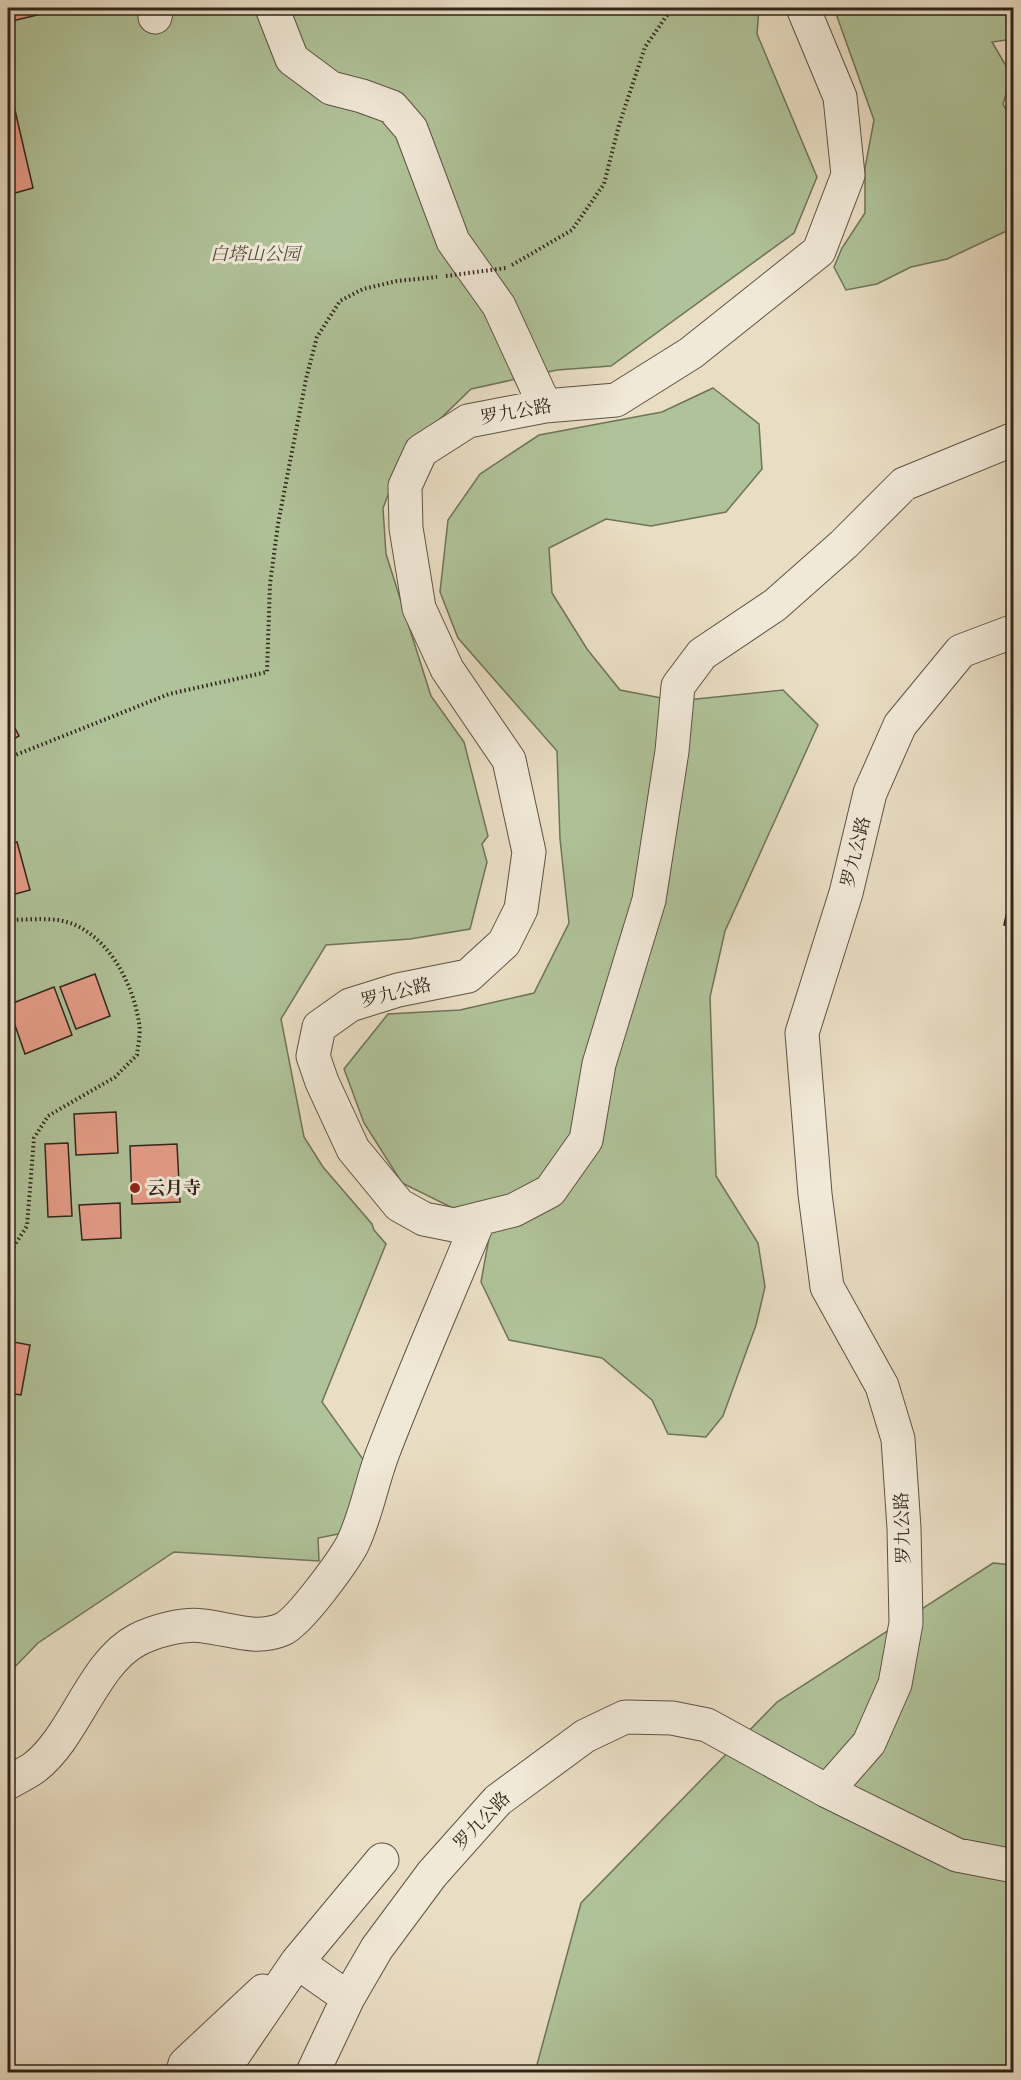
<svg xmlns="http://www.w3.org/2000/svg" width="1021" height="2080" font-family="Cardo,'Noto Serif SC',serif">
	<rect width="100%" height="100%" fill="#e9ddc3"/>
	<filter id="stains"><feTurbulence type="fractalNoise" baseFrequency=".00333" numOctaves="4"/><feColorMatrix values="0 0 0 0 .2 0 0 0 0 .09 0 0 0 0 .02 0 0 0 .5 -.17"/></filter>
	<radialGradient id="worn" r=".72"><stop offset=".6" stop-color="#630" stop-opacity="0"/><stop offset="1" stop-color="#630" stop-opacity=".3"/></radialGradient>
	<!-- green -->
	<path fill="#b0c299" stroke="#6f735a" stroke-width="1.5" d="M8 8H759L757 34 817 177 794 233 611 366 557 370 471 389 404 454 383 508 386 554 431 696 464 742 488 836 482 844 487 862 470 929 410 939 326 945 281 1019 304 1137 323 1167 372 1224 374 1230 386 1244 322 1402 370 1469 348 1532 318 1538 319 1561 174 1552 38 1643 8 1674Z
		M834 8H1013V39L992 42 1012 76 1003 104 1013 123V228L947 259 911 267 877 284 846 290 834 267 842 248 865 213V168L874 120Z
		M713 388 759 424 762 469 726 512 651 526 606 519 549 548 552 593 587 649 620 690 677 701 783 690 818 725 725 931 710 997 716 1176 758 1243 765 1287 756 1325 723 1416 706 1437 668 1434 652 1400 602 1358 509 1340 481 1282 491 1227 402 1183 364 1123 344 1069 388 1014 460 1010 534 993 569 923 560 839 557 751 458 638 440 592 448 520 480 474 539 435 662 412Z
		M993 1563 1013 1565V2072H535L581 1903 777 1702Z"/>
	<!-- building -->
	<path fill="#e69c88" stroke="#2e241b" stroke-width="1.5" d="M8 8H66L8 22Z
		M8 80 33 188 8 195Z
		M8 715 19 736 8 742Z
		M17 842 30 890 8 896V844Z
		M1014 880V927L1004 925Z
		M95 974 110 1016 76 1029 60 987Z
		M54 987 72 1035 25 1054 8 1005Z
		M116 1112 118 1153 76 1155 74 1114Z
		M68 1143 72 1216 48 1217 45 1144Z
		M177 1144 180 1202 132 1204 130 1146Z
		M120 1203 121 1238 82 1240 79 1205Z
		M8 1341 30 1345 21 1395 8 1393Z"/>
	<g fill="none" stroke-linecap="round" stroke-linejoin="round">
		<!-- minor casing -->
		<g stroke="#5d5245" stroke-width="35">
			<path id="minor" d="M272 8 292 59 331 88 362 96 392 107 411 129 453 241 499 306 545 406
				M803 8 840 97 848 175 819 251 691 353 616 400 545 406 468 421 421 451 405 486 406 528 419 608 447 669 509 760 529 852 521 909 504 943 468 976 398 990 350 1005 319 1027 313 1056 322 1082 353 1149 399 1205 424 1219 454 1225 514 1210 550 1191 586 1140 599 1064 649 900 672 751 678 686 702 654 775 605 844 544 904 484 1014 439
				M155 17 157 8
				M8 1783C16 1778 27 1773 35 1767 75 1736 93 1663 137 1640 154 1631 184 1623 203 1626 231 1629 256 1641 283 1629 300 1621 342 1563 352 1545 366 1516 371 1485 382 1455 412 1376 447 1298 479 1219
				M827 1791 957 1855 1014 1866
				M297 1962 348 1998
				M183 2072 185 2064 263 1991
				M222 2072 297 1962 382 1860
				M313 2072 348 1998 377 1948 432 1874 498 1800 585 1736 625 1717 672 1718 707 1725 827 1791 869 1743 895 1684 906 1623 904 1528 898 1439 882 1386 827 1287 815 1194 802 1033 846 893 870 793 900 725 961 651 1014 631"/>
		</g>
		<!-- path -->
		<path stroke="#2e241b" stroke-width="4" stroke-dasharray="1.5 3" stroke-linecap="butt" d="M512 265 572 230 604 184 619 125 645 47 672 8
			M8 758 169 694 267 672 270 584 278 524 306 379 317 337 340 301 363 289 397 281 437 277
			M8 920C24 920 42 918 58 920 104 927 133 981 139 1023 141 1033 138 1045 137 1055L115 1077 48 1116 34 1138 27 1226 8 1255"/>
		<!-- minor -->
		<use href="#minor" stroke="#f1e9d8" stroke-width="33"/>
		<!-- path-bridge -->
		<path stroke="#2e241b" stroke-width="4" stroke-dasharray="1.5 3" stroke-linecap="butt" d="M446 276 506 268"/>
	</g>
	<!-- markers -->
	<circle fill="#8f2418" stroke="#f1e9d8" stroke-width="2" cx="135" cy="1188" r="6"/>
	<g text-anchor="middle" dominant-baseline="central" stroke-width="6" stroke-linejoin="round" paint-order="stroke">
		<!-- park labels -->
		<g font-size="18" font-style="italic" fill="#4e4c3a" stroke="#f1e9d8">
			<text x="255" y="254">白塔山公园</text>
		</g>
		<!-- street labels -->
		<g font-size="18" fill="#2e241b" stroke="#f1e9d8">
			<text transform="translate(516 412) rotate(-10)">罗九公路</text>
			<text transform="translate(856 852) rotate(-76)">罗九公路</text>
			<text transform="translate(396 993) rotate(-14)">罗九公路</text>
			<text transform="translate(903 1528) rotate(-92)">罗九公路</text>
			<text transform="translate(482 1821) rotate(-46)">罗九公路</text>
		</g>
		<!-- poi labels -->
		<g font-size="18" font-weight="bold" fill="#2e241b" stroke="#f1e9d8" text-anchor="start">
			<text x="147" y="1188">云月寺</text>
		</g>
	</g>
	<!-- margin -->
	<rect width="1021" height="2080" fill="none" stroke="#e9ddc3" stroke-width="30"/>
	<rect x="9" y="9" width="1003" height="2062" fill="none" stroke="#2e241b" stroke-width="3"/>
	<rect x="15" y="15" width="991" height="2050" fill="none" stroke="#2e241b" stroke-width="1.5"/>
	<rect width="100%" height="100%" filter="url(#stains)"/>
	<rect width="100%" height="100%" fill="url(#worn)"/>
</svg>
